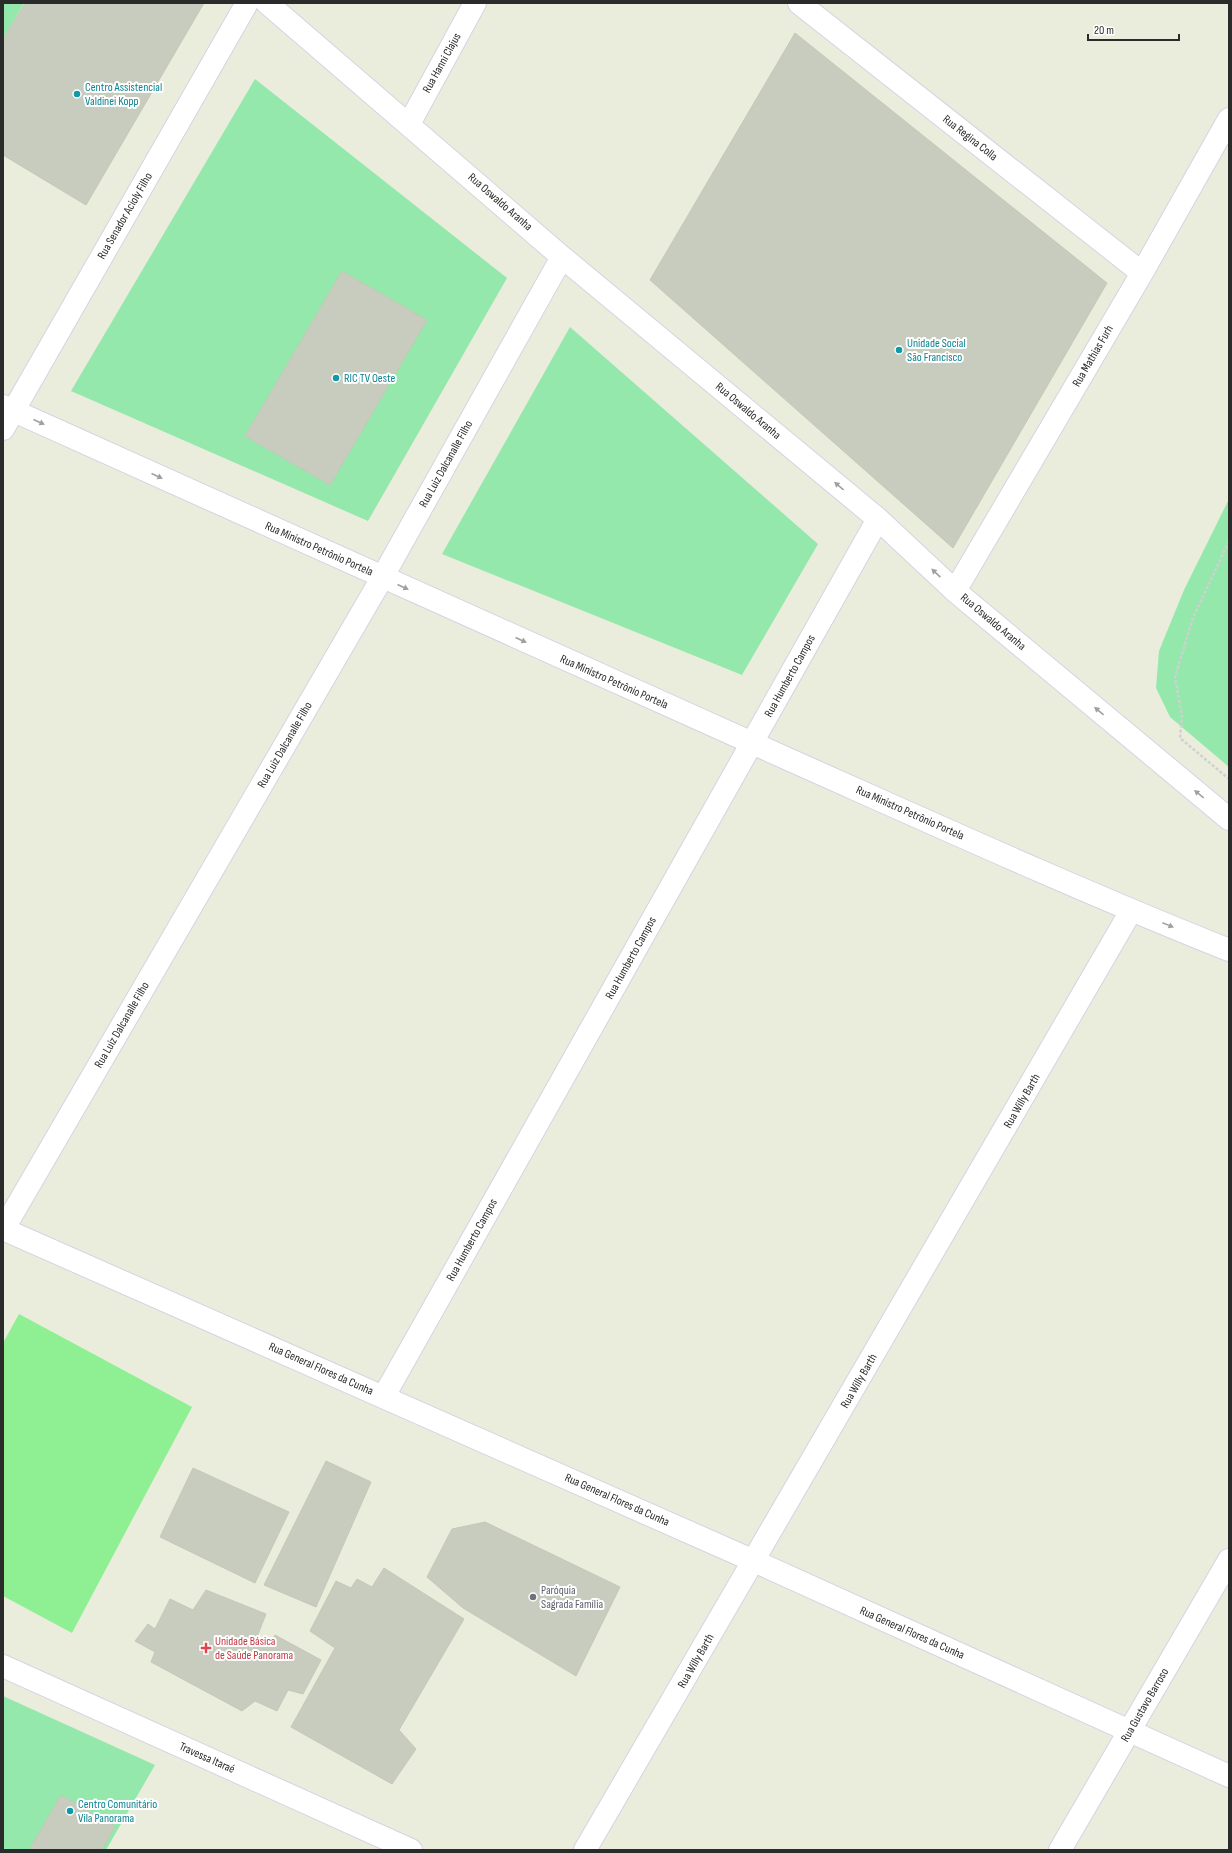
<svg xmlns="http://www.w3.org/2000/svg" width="1232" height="1853" font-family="'Sofia Sans Condensed',sans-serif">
	<rect width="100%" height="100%" fill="#eaeddc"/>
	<!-- green -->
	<path fill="#94e8ab" d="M3 3H24L3 39Z
		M255 79 507 278 368 521 71 391Z
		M570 327 818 544 742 675 442 554Z
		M1229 499V767L1170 717 1156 688 1159 651 1184 590Z
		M3 1696 155 1765 106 1850H3Z"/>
	<!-- pitch -->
	<path fill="#8ff093" d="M19 1314 192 1407 72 1633 3 1596V1343Z"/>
	<!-- building -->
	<path fill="#c8ccbe" stroke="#c4c9b5" d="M25 3H204L86 205 3 155V39Z
		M795 33 1107 283 953 548 650 280Z
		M342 271 427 320 330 485 245 436Z
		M326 1461 371 1482 316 1607 264 1585Z
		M193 1468 289 1512 255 1583 160 1537Z
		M485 1522 620 1587 576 1676 463 1608 427 1577 452 1529Z
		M384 1568 464 1619 399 1730 416 1749 392 1784 291 1727 335 1648 310 1631 336 1581 351 1588 357 1579 372 1587Z
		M206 1590 266 1614 255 1642 267 1647 275 1635 321 1660 303 1694 288 1690 277 1711 255 1701 242 1711 151 1662 155 1652 135 1641 148 1624 155 1629 170 1599 193 1610Z
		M61 1795 115 1826 102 1850H29Z"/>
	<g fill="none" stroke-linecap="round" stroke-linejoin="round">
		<!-- minor casing -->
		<g stroke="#d9d1e4" stroke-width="24">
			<path id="minor" d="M267 3 562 257 878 519 955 591 1229 819
				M799 3 1142 273
				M409 124 475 3
				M3 406C265 525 527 644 790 760 936 825 1081 891 1229 950
				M3 429 247 3
				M955 591 1142 273 1229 119
				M3 1229 754 1561 1229 1776
				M3 1230 382 578 562 257
				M384 1396 878 519
				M3 1666 411 1850
				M585 1850 1131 911
				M1060 1850 1229 1560"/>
		</g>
		<!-- path -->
		<path stroke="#d0d0d0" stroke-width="2.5" stroke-dasharray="3 2" stroke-linecap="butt" d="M1229 541 1193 618 1175 677 1182 716 1180 738 1229 779"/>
		<!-- minor -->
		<use href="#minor" stroke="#fff" stroke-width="22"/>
	</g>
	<!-- one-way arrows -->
	<defs><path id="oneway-solid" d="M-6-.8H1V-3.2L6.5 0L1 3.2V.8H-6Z"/></defs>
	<g fill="#a0a0a0">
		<use href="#oneway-solid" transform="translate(39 422) rotate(24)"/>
		<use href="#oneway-solid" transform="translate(157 476) rotate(24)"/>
		<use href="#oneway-solid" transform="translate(839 486) rotate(-140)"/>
		<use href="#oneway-solid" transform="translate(936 573) rotate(-137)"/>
		<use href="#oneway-solid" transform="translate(403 587) rotate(24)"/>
		<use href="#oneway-solid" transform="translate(521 640) rotate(24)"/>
		<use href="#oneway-solid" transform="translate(1099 711) rotate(-140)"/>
		<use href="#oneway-solid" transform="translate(1199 794) rotate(-141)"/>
		<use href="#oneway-solid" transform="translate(1168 925) rotate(22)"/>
	</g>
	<!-- markers -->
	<g fill="#0f9aa8" stroke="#fff" stroke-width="1.5">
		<circle cx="77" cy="94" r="4"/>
		<circle cx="899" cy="350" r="4"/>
		<circle cx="336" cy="378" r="4"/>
		<circle cx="70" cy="1811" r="4"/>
	</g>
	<circle fill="#6b7280" stroke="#fff" stroke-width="1.5" cx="533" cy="1597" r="4"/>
	<path fill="#e0444e" stroke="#fff" stroke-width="1.5" d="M204 1642h4v4h4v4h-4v4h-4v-4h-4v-4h4z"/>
	<g text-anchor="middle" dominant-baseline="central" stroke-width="4" stroke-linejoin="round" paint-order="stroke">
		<!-- street labels -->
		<g font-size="12" fill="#2b2b2b" stroke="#fff">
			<text transform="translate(442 63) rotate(-61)">Rua Hanni Clajus</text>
			<text transform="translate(970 138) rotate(38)">Rua Regina Colla</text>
			<text transform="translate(500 202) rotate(41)">Rua Oswaldo Aranha</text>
			<text transform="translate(125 216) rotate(-60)">Rua Senador Acioly Filho</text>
			<text transform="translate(1093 356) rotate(-60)">Rua Mathias Furh</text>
			<text transform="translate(748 411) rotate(40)">Rua Oswaldo Aranha</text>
			<text transform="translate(446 464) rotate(-61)">Rua Luiz Dalcanalle Filho</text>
			<text transform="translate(319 549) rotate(24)">Rua Ministro Petrônio Portela</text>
			<text transform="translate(993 622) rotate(40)">Rua Oswaldo Aranha</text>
			<text transform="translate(790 676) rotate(-61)">Rua Humberto Campos</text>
			<text transform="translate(614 682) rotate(24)">Rua Ministro Petrônio Portela</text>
			<text transform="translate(285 745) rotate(-60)">Rua Luiz Dalcanalle Filho</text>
			<text transform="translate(910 813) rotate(24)">Rua Ministro Petrônio Portela</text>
			<text transform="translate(631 958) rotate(-61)">Rua Humberto Campos</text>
			<text transform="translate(122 1025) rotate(-60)">Rua Luiz Dalcanalle Filho</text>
			<text transform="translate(1022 1101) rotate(-60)">Rua Willy Barth</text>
			<text transform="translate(472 1240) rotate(-61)">Rua Humberto Campos</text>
			<text transform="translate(321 1369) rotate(24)">Rua General Flores da Cunha</text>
			<text transform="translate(859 1381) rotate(-60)">Rua Willy Barth</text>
			<text transform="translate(617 1500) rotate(24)">Rua General Flores da Cunha</text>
			<text transform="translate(912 1633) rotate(24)">Rua General Flores da Cunha</text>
			<text transform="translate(696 1661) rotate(-60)">Rua Willy Barth</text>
			<text transform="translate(1145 1705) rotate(-60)">Rua Gustavo Barroso</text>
			<text transform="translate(207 1758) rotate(24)">Travessa Itaraé</text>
		</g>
		<!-- culture labels -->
		<g font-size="12" fill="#0d838f" stroke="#fff" text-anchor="start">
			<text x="85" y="87">Centro Assistencial<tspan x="85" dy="14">Valdinei Kopp</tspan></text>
			<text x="907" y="343">Unidade Social<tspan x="907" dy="14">São Francisco</tspan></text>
			<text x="344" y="378">RIC TV Oeste</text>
			<text x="78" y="1804">Centro Comunitário<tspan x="78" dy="14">Vila Panorama</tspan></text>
		</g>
		<!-- worship labels -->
		<g font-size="12" fill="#5b616d" stroke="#fff" text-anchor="start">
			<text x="541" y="1590">Paróquia<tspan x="541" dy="14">Sagrada Família</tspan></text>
		</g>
		<!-- health labels -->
		<g font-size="12" fill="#be3a42" stroke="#fff" text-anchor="start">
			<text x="215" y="1641">Unidade Básica<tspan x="215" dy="14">de Saúde Panorama</tspan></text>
		</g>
	</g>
	<!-- border -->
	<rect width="1232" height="1853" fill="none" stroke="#2b2b2b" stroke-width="8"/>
	<!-- scale -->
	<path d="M1088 34v6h91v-6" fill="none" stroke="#2b2b2b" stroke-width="2"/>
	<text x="1094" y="34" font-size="12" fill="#2b2b2b" stroke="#ffffff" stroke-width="3" paint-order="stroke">20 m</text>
</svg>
